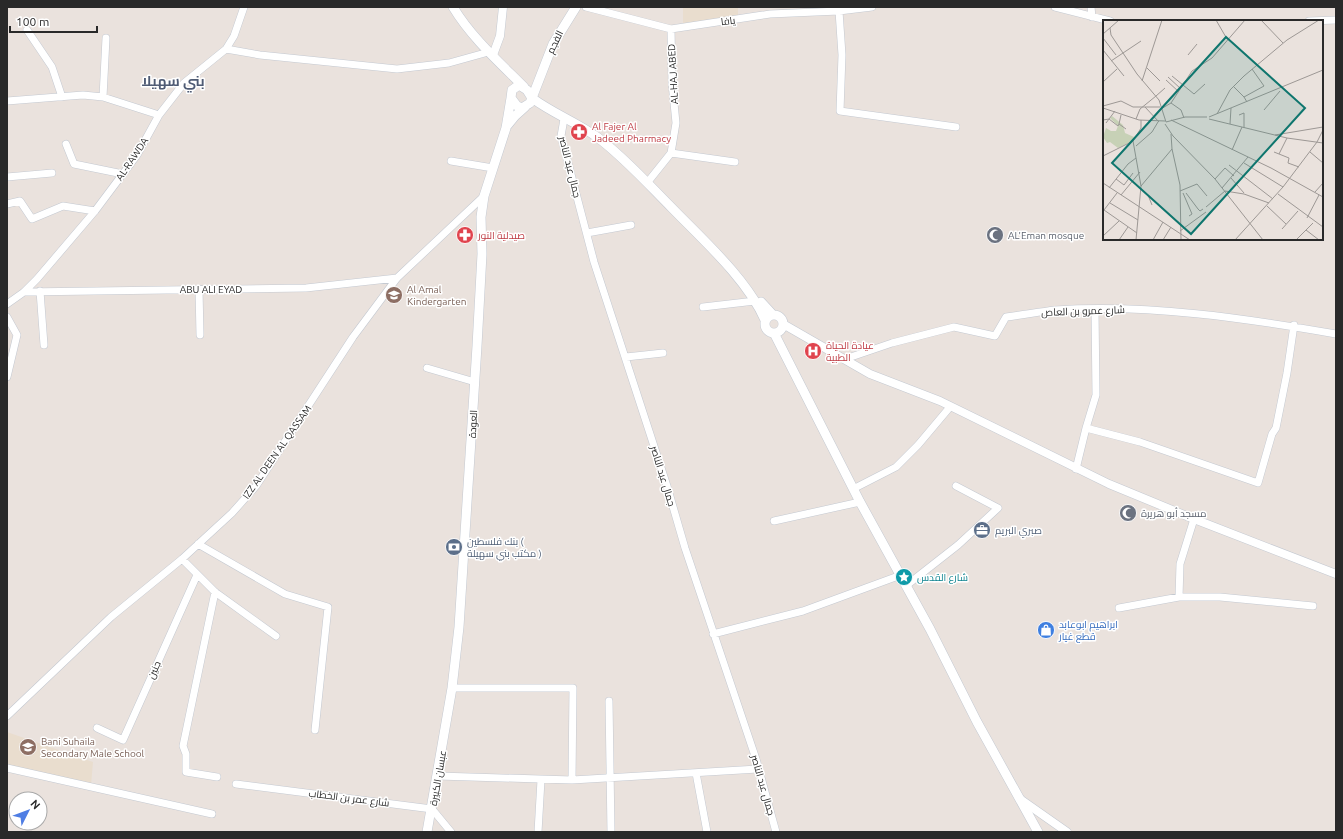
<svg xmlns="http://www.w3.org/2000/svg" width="1343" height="839" font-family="Ubuntu,Cairo,sans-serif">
	<rect width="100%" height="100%" fill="#eae2dd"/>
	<!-- education -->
	<path fill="#e9ddce" d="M683 7H738V17L683 23Z
		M7 732 93 762 91 785 7 766Z"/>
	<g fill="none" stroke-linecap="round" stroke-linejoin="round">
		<!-- minor casing -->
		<g stroke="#c4c9d1" stroke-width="8">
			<path id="minor" d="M586 7 671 29 770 14 839 11 872 7
				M1055 7 1110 21
				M1091 7 1092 17
				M836 8 839 11 842 55 840 111 956 127
				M1309 21 1336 20
				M27 30 52 67 62 97
				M226 49 260 55 397 69 449 63 485 53
				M103 97 106 38
				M7 101 83 95 103 97 159 115
				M564 119 561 136 594 262 667 486 685 548 756 759 776 832
				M66 144 74 164 123 174
				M671 153 735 162
				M451 161 493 168
				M7 177 52 173
				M647 183 671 153 676 123 672 83 671 29
				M7 204 20 201 32 219 63 206 95 211
				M587 233 631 225
				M199 289 200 335
				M40 291 44 345
				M24 292 306 288 397 278
				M7 304 24 292 37 279 95 211 137 155 159 115 184 83 226 49 234 36 244 7
				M703 307 755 301
				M7 317 17 335 7 377
				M626 357 663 353
				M845 359 892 343 954 327 995 336 1006 317C1022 315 1039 312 1055 310 1149 304 1244 318 1336 334
				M427 368 475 382
				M1086 428 1096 395 1095 310
				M1076 469 1086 428 1140 442 1258 483 1272 434 1276 428 1287 373 1294 325
				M853 489 896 467 918 445 950 407
				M774 521 860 502
				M198 544 285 594 328 607 315 730
				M182 559 215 592 276 636
				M907 585 958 545 998 508 956 486
				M215 592 183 746 186 754V772L217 777
				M1179 597 1180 564 1194 519
				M1119 608 1179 597H1220L1313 606
				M713 634 803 611 901 575
				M452 688H573L572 780
				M609 701 611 832
				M7 716 111 617 182 559 232 513 256 486 353 337 397 278 484 196
				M97 728 123 740 197 575
				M7 768 212 814
				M696 773 707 832
				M438 776 572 780 758 769
				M236 784 432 809 451 832
				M538 832 541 780"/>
		</g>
		<!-- tertiary casing -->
		<g stroke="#c4c9d1" stroke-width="9">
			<path id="tertiary" d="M493 55 500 36 503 7
				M783 324 870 374 940 401 1109 484 1194 519 1336 574
				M1020 799 1067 832"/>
		</g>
		<!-- secondary casing -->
		<g stroke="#c4c9d1" stroke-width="10">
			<path id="secondary" d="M453 7C471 37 499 62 524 87
				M576 7 553 44 532 98C552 113 576 122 597 137 623 156 649 185 672 208 703 240 747 279 765 320
				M519 85 527 90 532 98 530 103 522 108 517 106 511 98 512 90Z
				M506 127 515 116 525 107
				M761 302 773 315
				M765 324a9 9 0 1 1 18 0a9 9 0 1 1-18 0Z
				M774 333 860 502 930 629 977 722 1038 832
				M427 832 452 688 459 627 477 346 482 254 481 217 484 196 506 128 511 98"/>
		</g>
		<!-- minor -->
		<use href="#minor" stroke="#fff" stroke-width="7"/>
		<!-- tertiary -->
		<use href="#tertiary" stroke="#fff" stroke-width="8"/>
		<!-- secondary -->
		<use href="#secondary" stroke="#fff" stroke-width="9"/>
	</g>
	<!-- icons -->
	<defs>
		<g id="pharmacy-disc" transform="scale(0.9)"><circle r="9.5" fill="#e0444e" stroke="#fff"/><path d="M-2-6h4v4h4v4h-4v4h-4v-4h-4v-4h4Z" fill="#fff"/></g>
		<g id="mosque-disc" transform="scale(0.9)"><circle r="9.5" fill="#6b7280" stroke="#fff"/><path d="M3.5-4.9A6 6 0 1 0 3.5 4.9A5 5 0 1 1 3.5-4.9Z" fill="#fff"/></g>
		<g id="school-disc" transform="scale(0.9)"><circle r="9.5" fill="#8d6e63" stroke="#fff"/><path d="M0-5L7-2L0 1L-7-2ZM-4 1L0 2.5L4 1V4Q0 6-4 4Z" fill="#fff"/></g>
		<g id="hospital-disc" transform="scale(0.9)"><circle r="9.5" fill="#e0444e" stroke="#fff"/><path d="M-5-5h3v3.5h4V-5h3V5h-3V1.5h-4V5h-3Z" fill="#fff"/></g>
		<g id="office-disc" transform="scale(0.9)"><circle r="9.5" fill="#5c6f8a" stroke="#fff"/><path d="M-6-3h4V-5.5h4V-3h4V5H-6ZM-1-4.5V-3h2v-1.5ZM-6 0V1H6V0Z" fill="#fff"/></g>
		<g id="bank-disc" transform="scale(0.9)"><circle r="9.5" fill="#5c6f8a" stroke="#fff"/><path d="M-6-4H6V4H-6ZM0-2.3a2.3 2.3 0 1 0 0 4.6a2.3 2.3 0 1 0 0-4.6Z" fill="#fff"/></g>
		<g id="sight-disc" transform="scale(0.9)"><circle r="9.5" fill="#0f9aa8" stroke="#fff"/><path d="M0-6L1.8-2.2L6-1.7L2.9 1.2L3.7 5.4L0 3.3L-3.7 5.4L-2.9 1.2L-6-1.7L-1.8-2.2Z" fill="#fff"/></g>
		<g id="shop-disc" transform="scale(0.9)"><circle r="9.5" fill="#3f7fe0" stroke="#fff"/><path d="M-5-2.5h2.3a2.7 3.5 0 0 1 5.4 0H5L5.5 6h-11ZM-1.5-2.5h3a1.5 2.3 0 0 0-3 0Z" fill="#fff"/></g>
	</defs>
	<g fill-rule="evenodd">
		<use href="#pharmacy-disc" x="579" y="132"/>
		<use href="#pharmacy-disc" x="465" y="235"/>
		<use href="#mosque-disc" x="995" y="235"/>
		<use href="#school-disc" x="394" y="295"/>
		<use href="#hospital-disc" x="813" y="351"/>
		<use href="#mosque-disc" x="1128" y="513"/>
		<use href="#office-disc" x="982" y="530"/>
		<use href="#bank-disc" x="454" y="547"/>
		<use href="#sight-disc" x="904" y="577"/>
		<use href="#shop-disc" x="1046" y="630"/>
		<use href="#school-disc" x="28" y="747"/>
	</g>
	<g text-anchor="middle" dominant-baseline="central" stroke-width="3" stroke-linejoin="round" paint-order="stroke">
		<!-- street labels -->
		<g font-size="10" fill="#292929" stroke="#fff">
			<text transform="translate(728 21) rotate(-7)">يافا</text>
			<text transform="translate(555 42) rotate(-64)">الفجم</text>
			<text transform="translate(673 74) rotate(-93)">AL-HAJ ABED</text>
			<text transform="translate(132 159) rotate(-56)">AL-RAWDA</text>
			<text transform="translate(570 167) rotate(76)">جمال عبد الناصر</text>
			<text x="211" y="289">ABU ALI EYAD</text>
			<text transform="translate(1083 311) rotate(-2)">شارع عمرو بن العاص</text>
			<text transform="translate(473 424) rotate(-87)">العودة</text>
			<text transform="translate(277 452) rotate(-55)">IZZ AL DEEN AL QASSAM</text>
			<text transform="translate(663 476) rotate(73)">جمال عبد الناصر</text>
			<text transform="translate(154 670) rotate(-66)">جنين</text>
			<text transform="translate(438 778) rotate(-80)">عبسان الكبيرة</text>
			<text transform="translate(763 785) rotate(74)">جمال عبد الناصر</text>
			<text transform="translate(349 798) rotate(7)">شارع عمر بن الخطاب</text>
		</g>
		<!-- health labels -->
		<g font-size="10" fill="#be3a42" stroke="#fff" text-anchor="start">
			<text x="592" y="126">Al Fajer Al<tspan x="592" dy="12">Jadeed Pharmacy</tspan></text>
			<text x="478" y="235">صيدلية النور</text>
			<text x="826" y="345">عيادة الحياة<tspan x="826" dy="12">الطبية</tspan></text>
		</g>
		<!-- worship labels -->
		<g font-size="10" fill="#5b616d" stroke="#fff" text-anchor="start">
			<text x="1008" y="235">AL'Eman mosque</text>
			<text x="1141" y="513">مسجد أبو هريرة</text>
		</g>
		<!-- education labels -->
		<g font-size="10" fill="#785e54" stroke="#fff" text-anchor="start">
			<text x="407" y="289">Al Amal<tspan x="407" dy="12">Kindergarten</tspan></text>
			<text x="41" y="741">Bani Suhaila<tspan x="41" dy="12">Secondary Male School</tspan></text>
		</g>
		<!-- service labels -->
		<g font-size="10" fill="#4e5e75" stroke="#fff" text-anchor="start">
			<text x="995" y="530">صبري البريم</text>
			<text x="467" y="541">بنك فلسطين (<tspan x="467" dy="12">مكتب بني سهيلة )</tspan></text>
		</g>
		<!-- culture labels -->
		<g font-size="10" fill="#0d838f" stroke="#fff" text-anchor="start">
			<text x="917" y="577">شارع القدس</text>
		</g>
		<!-- shop labels -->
		<g font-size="10" fill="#366cbe" stroke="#fff" text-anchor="start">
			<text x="1059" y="624">ابراهيم ابوعابد<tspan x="1059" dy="12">قطع غيار</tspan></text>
		</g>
		<!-- district labels -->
		<g font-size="14" font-weight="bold" fill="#4f5b74" stroke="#fff">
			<text x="173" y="81">بني سهيلا</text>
		</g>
	</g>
	<!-- overview -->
	<g transform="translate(1103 20)">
		<rect width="220" height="220" fill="#eae2dd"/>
		<path d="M9 96 20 105 22 113 31 117 29 121 15 128 7 122 4 123 0 117 3 108 8 111H13L15 106 7 98Z" fill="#c7d1b6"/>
		<path fill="none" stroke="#9d9895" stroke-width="1" d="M113 0 124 19M158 0 180 23M7 8 8 15 34 54 56 80 63 102 82 97H104M0 14 16 0M0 18 13 35M0 30 21 56M85 35 94 24M8 41 38 21M44 48 57 61M69 56 91 74 102 64M65 57 78 69M63 60 76 72M39 61 59 0M0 62 14 49M131 67 141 77M53 76 62 68M144 82 141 77 161 66 149 49M68 83 78 90 81 98M0 86 18 81 30 87H42L56 102M42 87H57M0 88 36 100 62 101M58 89 68 83 89 51 109 38 142 0M161 90 177 71M114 94 127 70 141 56 184 20 216 0M18 95 16 104 23 109M136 95 141 93V108M106 97 220 50M33 99 37 89 53 76M106 99 184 118 220 123M0 100 6 99 12 91M68 100 168 148 220 177M3 103 6 99 15 106 16 104M62 104 70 116 112 159 160 220M127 104 128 88M68 114 69 129 77 165 78 220M172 115 220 107M30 121 38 166 33 220M30 121 38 108V100M33 126 49 112 55 102M129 130 139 107M171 132 186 138 185 143 196 147M207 132 220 143M176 134 184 118M0 136 30 121M141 143 180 167M126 145 170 179M128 158 141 173M13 159 21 165 30 153M112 159 122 148 131 156M0 163 87 220M38 166 69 129M6 168 25 144 33 138M119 168 145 137M38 169 45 175 49 185M77 171 94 164 104 176M212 172 220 163M80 173 89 194 86 196M83 173 95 189 97 191 100 189M175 174 220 207M18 175 37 152M7 183 35 200M164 186 183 204M103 187 122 171 141 174 166 183M1 190 34 213M1 190 14 173M204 198 216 175M179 209 195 191M203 210 216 220M77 211 103 192M0 216 16 201M16 220 25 207M50 220 60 202M60 220 68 207M132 220 180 167 214 122 220 110M193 220 210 203"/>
		<path fill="#0f766e" fill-opacity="0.15" stroke="#0f766e" stroke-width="2" d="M123 17 202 88 88 214 9 143Z"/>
		<rect width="220" height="220" fill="none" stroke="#292929" stroke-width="2"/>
	</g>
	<!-- border -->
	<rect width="1343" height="839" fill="none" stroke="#292929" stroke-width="16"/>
	<!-- north arrow -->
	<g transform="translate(28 811) rotate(48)"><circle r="19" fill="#ffffff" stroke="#a9a9a9"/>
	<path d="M0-3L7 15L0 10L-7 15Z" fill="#4f7ee4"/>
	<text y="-6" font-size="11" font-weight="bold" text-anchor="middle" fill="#292929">N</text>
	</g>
	<!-- scale -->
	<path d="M10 26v6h87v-6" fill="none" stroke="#292929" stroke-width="2"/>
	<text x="16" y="26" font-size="12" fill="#292929" stroke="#ffffff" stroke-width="3" paint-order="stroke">100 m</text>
</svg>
